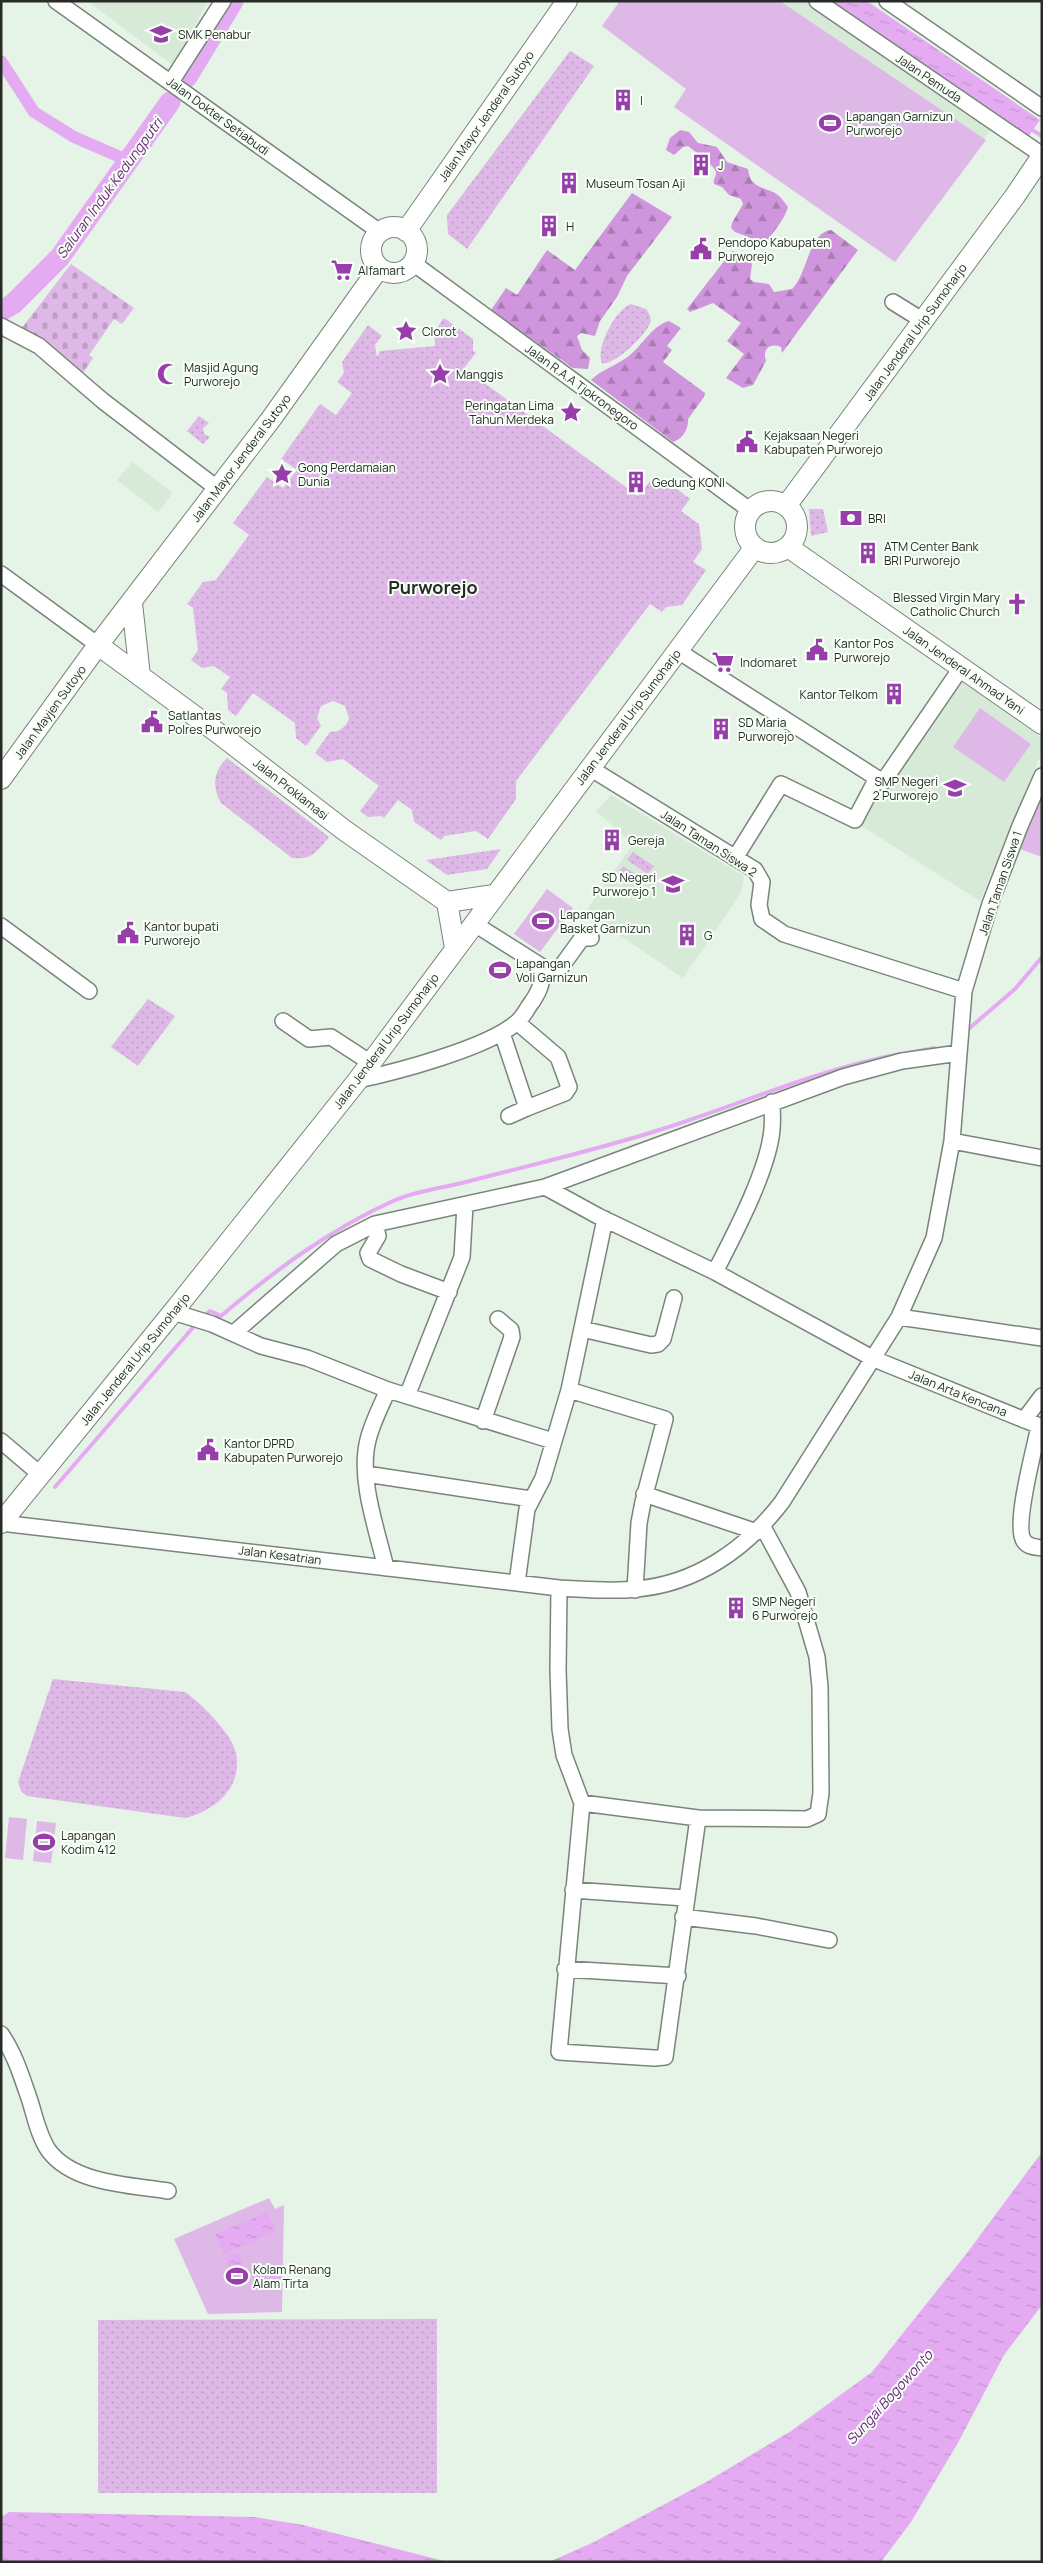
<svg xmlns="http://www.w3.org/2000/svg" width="1043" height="2563" font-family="Manrope,sans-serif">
	<defs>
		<pattern id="green-dots" width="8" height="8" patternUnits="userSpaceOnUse" patternTransform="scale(1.25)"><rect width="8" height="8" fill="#deb8e6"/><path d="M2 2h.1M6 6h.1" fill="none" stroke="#be9ec5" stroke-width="1.8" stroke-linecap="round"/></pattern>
		<pattern id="forest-firs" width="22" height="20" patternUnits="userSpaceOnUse" patternTransform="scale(1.25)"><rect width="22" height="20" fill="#d096dd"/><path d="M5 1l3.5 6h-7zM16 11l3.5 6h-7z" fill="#a97bb3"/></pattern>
		<pattern id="cemetery-stones" width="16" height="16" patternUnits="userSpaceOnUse" patternTransform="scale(1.25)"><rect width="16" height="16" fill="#deb8e6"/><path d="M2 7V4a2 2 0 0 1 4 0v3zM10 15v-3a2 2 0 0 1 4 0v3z" fill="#be9ec5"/></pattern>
		<pattern id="water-ripples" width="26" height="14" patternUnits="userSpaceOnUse" patternTransform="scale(1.25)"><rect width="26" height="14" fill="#e5abf2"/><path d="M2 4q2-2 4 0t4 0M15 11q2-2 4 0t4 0" fill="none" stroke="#c493cf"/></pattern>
	</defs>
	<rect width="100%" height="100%" fill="#e6f3e7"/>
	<!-- built -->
	<path fill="#d7ead8" d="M87 1H208L174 66Z
		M780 1H810L993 126 984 140Z
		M132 462 173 493 158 512 117 480Z
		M958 679 1042 738V752L980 901 860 825Z
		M611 795 744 876 741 893 683 978 585 912 633 844 596 811Z"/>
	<!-- green -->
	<path fill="url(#green-dots)" d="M570 51 594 66 467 249 448 234 447 215Z
		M631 304 646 309C649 313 652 318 650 323 646 335 614 366 602 363 595 348 616 309 631 304Z
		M444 318 473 339V351L476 353 464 368 638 496 651 480 663 478 690 499 681 511 699 524 702 549 693 562 706 570 682 605 666 607 662 612 650 604 516 781V799L488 839 476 831 444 836 441 840 414 822 412 810 398 800 384 818 381 816 368 817 360 811 379 786 343 759 327 762 315 753 330 732C339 732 346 728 349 718L345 706 333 701 321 706 317 718 321 726 306 746 296 738 295 723 253 693 236 716 228 710 227 693 221 689 230 677 214 666 202 668 191 660 198 650 193 608 187 604 203 582 216 580 249 535 233 523 267 477 283 488 297 470 281 459 320 404 336 415 352 393 337 382 344 373 342 362 368 325 382 336 375 345 377 357 380 351 435 346 434 332Z
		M199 416 209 423 203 428 204 434 210 437 203 444 187 431Z
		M809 509H823L828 532 811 536Z
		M227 758 329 837C316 852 313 860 292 858L221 803C212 787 213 772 227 758Z
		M501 849 487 869 447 875 426 860Z
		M633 852 654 866 648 874 627 860Z
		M623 866 644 880 639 888 617 874Z
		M148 999 175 1016 138 1066 111 1047Z
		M53 1679 185 1692C200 1702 232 1734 236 1753 243 1787 215 1811 185 1818L27 1796 21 1791 18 1782Z
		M437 2319V2493H98V2320Z"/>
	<!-- forest -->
	<path fill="url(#forest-firs)" d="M680 130 689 132 698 143 717 147 727 162 748 169C750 186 759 186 773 192 780 195 784 202 788 207 785 220 770 235 763 247H758L751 238 735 232 731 228 732 223 743 204 741 199 729 195 722 187 714 184C713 179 716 177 716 173 717 167 694 151 688 146L683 147 674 155 666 150 670 138Z
		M632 193 672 217 627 276 617 297 600 321 595 336 581 333 577 336 582 350 590 358 588 369 573 368 491 310 506 288 517 295 547 250 575 270Z
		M831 230 858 250 782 353 781 347C769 342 762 350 766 361L753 385 743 388 726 378 744 354 727 341 741 323 713 303 690 312 687 309 732 251 744 255 752 264 750 279 754 282 769 284 774 292 792 289C807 275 809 232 831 230Z
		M669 321 681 328 667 346 672 350 663 362 705 393 704 397 688 419C689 429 682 439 673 442L591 380C602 369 618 365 630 355 642 345 654 324 669 321Z"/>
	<!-- cemetery -->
	<path fill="url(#cemetery-stones)" d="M71 264 134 308 122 324 114 319 89 355 93 358 79 379 18 333Z"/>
	<!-- pitch -->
	<path fill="#deb8e6" d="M620 1H780L986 140 895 262 674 107 686 89 602 26Z
		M980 708 1031 744 1004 782 953 747Z
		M1042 786V857L1014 847Z
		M547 889 573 908 540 952 514 934Z
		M9 1817 27 1819 23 1860 5 1858Z
		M37 1821 56 1823 51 1863 33 1861Z
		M269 2198 275 2209 284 2205 282 2312 208 2314 174 2239Z"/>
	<!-- water -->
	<path fill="url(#water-ripples)" d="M830 1H867L1040 120 1028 137Z
		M1042 2152V2305L1004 2355 959 2441 911 2522 881 2562H549L592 2543 708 2481 791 2431 872 2372 967 2253Z
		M267 2212 276 2232 224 2254 215 2234Z
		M238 2252 247 2274 234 2279 225 2258Z
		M9 2512 254 2517 303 2525 448 2562H1V2517Z"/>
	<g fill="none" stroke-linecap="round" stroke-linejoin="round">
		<!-- stream -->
		<path stroke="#e5abf2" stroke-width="4" d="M1029 128 1042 136
			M965 1032 1015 989 1042 957
			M909 1053 934 1048
			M203 1317 210 1311 221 1316C274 1271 329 1230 393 1201 415 1191 443 1188 466 1182 530 1165 593 1151 656 1131 737 1106 815 1070 900 1054
			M55 1487 196 1324"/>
		<!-- canal -->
		<path stroke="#e5abf2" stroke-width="12" d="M1 61 34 112 74 137 127 160"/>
		<!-- river -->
		<path stroke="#e5abf2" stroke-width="21" d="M187 77 233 1
			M1 311 13 304 60 257 170 102"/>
		<!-- minor casing -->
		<g stroke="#79857a" stroke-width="18">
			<path id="minor" d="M56 1 380 232
				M817 1 1042 155
				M887 1 1042 108
				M171 82 223 1
				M413 263 751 511
				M893 302 922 320
				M1 326 39 346 103 401 218 489
				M1 574 98 645
				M678 651 883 782 961 668
				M590 768 755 870 762 882 759 905 762 919 784 934 964 991
				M735 858 781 784 855 820 877 778
				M473 923 549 971 561 967 582 938H591
				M1 926 89 991
				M283 1021 309 1039 331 1037 371 1063
				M518 1023 558 1057 569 1087 565 1093 527 1108
				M502 1033 527 1108 509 1116
				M358 1080C396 1072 487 1048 516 1023 523 1018 527 1008 532 1002 540 990 545 979 539 966
				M952 1141 1042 1158
				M545 1187 598 1216 715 1272 874 1359 1042 1427
				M375 1224 378 1236 368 1253 370 1259 401 1274 449 1292
				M715 1272C734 1235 769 1169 772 1129 773 1120 772 1111 772 1102
				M173 1312 212 1324 261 1346 307 1358 388 1390 553 1441
				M899 1317 1042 1338
				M582 1329 651 1345 658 1344 663 1339 674 1298
				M234 1333 336 1244 375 1224 545 1187 843 1077 902 1061 959 1053
				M569 1390 605 1219
				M407 1396 462 1257 465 1205
				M1024 1420 1042 1396
				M483 1421 512 1337 511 1330 498 1319
				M1039 1426C1035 1447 1013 1526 1024 1541 1028 1547 1035 1547 1042 1548
				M1 1441 41 1475
				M366 1474 531 1499
				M644 1494 757 1532
				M1 1523 559 1588C584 1589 611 1592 636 1589 696 1584 746 1549 782 1502L899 1317 934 1238 952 1141 964 991 990 904 1020 826 1042 776
				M386 1568C377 1530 358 1478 368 1440 372 1423 381 1406 388 1390
				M517 1583 527 1509 543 1478 569 1390 665 1419 643 1502 639 1523 635 1590
				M559 1588 558 1670 560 1729 564 1755 582 1803 559 2052 654 2058 665 2057 698 1818
				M582 1803 698 1818 807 1819 818 1814 821 1793 820 1687 817 1657 798 1592 763 1527
				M573 1890 685 1898
				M683 1917 756 1926 829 1940
				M565 1969 678 1976
				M1 2034C15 2054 22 2078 30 2101 35 2117 39 2137 49 2151 74 2184 131 2185 168 2191"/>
		</g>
		<!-- major casing -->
		<g stroke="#79857a" stroke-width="22">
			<path id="major" d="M371 250a23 23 0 1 1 46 0a23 23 0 1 1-46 0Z
				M406 231 567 1
				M745 527a26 26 0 1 1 52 0a26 26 0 1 1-52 0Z
				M786 506 1015 196 1042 156
				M788 547 1042 724
				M132 603 140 676
				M98 645 222 736 344 830 447 902 455 948
				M1 779 98 645 271 419 379 268
				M447 902 494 895
				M1 1523 173 1312 358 1080 755 547"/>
		</g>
		<!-- minor -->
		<use href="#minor" stroke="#fff" stroke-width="15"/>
		<!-- major -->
		<use href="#major" stroke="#fff" stroke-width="20"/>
	</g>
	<!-- icons -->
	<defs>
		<g id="school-bare" transform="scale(1.725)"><path d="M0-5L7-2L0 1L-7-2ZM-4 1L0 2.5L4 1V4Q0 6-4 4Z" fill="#973eaa" stroke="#f7fff7" stroke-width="2.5" paint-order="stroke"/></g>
		<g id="building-bare" transform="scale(1.725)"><path d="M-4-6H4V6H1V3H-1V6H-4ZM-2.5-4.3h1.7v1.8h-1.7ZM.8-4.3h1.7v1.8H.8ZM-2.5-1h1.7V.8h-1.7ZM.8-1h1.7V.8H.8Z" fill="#973eaa" stroke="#f7fff7" stroke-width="2.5" paint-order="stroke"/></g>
		<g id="stadium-bare" transform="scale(1.725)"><path d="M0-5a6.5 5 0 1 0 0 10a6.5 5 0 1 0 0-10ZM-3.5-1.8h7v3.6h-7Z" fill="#973eaa" stroke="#f7fff7" stroke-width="2.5" paint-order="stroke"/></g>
		<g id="civic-bare" transform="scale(1.725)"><path d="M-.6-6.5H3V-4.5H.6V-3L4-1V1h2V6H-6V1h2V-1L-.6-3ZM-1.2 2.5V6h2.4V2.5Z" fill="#973eaa" stroke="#f7fff7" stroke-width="2.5" paint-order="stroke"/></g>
		<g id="supermarket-bare" transform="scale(1.725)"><path d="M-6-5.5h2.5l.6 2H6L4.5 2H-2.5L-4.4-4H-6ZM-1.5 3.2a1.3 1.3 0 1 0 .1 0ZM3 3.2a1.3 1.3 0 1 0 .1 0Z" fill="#973eaa" stroke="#f7fff7" stroke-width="2.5" paint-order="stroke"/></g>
		<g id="sight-bare" transform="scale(1.725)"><path d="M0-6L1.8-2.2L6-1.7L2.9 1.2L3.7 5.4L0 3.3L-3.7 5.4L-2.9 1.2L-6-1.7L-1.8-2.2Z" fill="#973eaa" stroke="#f7fff7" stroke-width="2.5" paint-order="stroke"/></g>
		<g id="mosque-bare" transform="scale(1.725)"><path d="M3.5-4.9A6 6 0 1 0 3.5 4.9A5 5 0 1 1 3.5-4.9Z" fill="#973eaa" stroke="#f7fff7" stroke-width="2.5" paint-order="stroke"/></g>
		<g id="bank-bare" transform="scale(1.725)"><path d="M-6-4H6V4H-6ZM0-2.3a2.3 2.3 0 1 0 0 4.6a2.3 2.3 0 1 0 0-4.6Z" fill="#973eaa" stroke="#f7fff7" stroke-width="2.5" paint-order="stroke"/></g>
		<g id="church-bare" transform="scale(1.725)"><path d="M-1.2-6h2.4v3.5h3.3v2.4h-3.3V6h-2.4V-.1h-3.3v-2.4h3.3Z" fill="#973eaa" stroke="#f7fff7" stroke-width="2.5" paint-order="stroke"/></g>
	</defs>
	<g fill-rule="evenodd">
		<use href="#school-bare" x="161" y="34"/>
		<use href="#building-bare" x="623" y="100"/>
		<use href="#stadium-bare" x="830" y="123"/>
		<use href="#building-bare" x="701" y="165"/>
		<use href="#building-bare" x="569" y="183"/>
		<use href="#building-bare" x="549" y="226"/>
		<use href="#civic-bare" x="701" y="249"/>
		<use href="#supermarket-bare" x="342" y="270"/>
		<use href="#sight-bare" x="406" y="331"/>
		<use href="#mosque-bare" x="168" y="374"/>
		<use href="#sight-bare" x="440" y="374"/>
		<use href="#sight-bare" x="571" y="412"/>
		<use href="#civic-bare" x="747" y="442"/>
		<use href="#sight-bare" x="282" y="474"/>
		<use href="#building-bare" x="636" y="482"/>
		<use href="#bank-bare" x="851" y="518"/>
		<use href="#building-bare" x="868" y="553"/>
		<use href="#church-bare" x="1017" y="604"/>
		<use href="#civic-bare" x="817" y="650"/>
		<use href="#supermarket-bare" x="723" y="662"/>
		<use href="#building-bare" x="894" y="694"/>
		<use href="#civic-bare" x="152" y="722"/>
		<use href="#building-bare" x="721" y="729"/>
		<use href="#school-bare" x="955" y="788"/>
		<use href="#building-bare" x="612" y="840"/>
		<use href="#school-bare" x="673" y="884"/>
		<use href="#stadium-bare" x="543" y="921"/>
		<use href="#civic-bare" x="128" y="933"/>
		<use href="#building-bare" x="687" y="935"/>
		<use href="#stadium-bare" x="500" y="970"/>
		<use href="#civic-bare" x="208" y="1450"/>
		<use href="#building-bare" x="736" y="1608"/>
		<use href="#stadium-bare" x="44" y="1842"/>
		<use href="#stadium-bare" x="237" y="2276"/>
	</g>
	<g text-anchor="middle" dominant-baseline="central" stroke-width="4" stroke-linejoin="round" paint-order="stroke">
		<!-- poi labels -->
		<g font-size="12" fill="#262b26" stroke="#f7fff7" text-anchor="start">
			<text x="178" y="34">SMK Penabur</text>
			<text x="640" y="100">I</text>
			<text x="846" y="116">Lapangan Garnizun<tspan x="846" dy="14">Purworejo</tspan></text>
			<text x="718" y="165">J</text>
			<text x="586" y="183">Museum Tosan Aji</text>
			<text x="566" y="226">H</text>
			<text x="718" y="242">Pendopo Kabupaten<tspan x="718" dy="14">Purworejo</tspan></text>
			<text x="358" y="270">Alfamart</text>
			<text x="422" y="331">Clorot</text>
			<text x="184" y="367">Masjid Agung<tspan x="184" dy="14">Purworejo</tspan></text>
			<text x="456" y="374">Manggis</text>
			<text x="554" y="405" text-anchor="end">Peringatan Lima<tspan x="554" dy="14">Tahun Merdeka</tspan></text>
			<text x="764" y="435">Kejaksaan Negeri<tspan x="764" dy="14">Kabupaten Purworejo</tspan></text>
			<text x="298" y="467">Gong Perdamaian<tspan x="298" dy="14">Dunia</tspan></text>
			<text x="652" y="482">Gedung KONI</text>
			<text x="868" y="518">BRI</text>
			<text x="884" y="546">ATM Center Bank<tspan x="884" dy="14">BRI Purworejo</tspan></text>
			<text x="1000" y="597" text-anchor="end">Blessed Virgin Mary<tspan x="1000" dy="14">Catholic Church</tspan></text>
			<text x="834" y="643">Kantor Pos<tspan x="834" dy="14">Purworejo</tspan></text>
			<text x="740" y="662">Indomaret</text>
			<text x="878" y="694" text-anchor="end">Kantor Telkom</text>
			<text x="168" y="715">Satlantas<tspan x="168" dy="14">Polres Purworejo</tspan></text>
			<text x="738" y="722">SD Maria<tspan x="738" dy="14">Purworejo</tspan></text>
			<text x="938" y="781" text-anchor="end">SMP Negeri<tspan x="938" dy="14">2 Purworejo</tspan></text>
			<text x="628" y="840">Gereja</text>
			<text x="656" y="877" text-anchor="end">SD Negeri<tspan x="656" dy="14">Purworejo 1</tspan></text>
			<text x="560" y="914">Lapangan<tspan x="560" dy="14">Basket Garnizun</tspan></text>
			<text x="144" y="926">Kantor bupati<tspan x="144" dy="14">Purworejo</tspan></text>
			<text x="704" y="935">G</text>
			<text x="516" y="963">Lapangan<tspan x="516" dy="14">Voli Garnizun</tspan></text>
			<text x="224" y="1443">Kantor DPRD<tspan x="224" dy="14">Kabupaten Purworejo</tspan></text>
			<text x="752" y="1601">SMP Negeri<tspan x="752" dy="14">6 Purworejo</tspan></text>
			<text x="61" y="1835">Lapangan<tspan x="61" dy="14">Kodim 412</tspan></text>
			<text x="253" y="2269">Kolam Renang<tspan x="253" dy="14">Alam Tirta</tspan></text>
		</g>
		<!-- street labels -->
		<g font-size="12" fill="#262b26" stroke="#f7fff7">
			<text transform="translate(929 78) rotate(34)">Jalan Pemuda</text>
			<text transform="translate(218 116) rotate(36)">Jalan Dokter Setiabudi</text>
			<text transform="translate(486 116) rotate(-55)">Jalan Mayor Jenderal Sutoyo</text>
			<text transform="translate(915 332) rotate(-54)">Jalan Jenderal Urip Sumoharjo</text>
			<text transform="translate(582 387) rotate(36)">Jalan R.A.A Tjokronegoro</text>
			<text transform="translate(241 458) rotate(-53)">Jalan Mayor Jenderal Sutoyo</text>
			<text transform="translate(964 670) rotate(35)">Jalan Jenderal Ahmad Yani</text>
			<text transform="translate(50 712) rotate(-54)">Jalan Mayjen Sutoyo</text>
			<text transform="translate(628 717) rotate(-53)">Jalan Jenderal Urip Sumoharjo</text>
			<text transform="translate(291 789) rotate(38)">Jalan Proklamasi</text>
			<text transform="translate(709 843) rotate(33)">Jalan Taman Siswa 2</text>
			<text transform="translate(1000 883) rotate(-71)">Jalan Taman Siswa 1</text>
			<text transform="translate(386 1041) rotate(-53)">Jalan Jenderal Urip Sumoharjo</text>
			<text transform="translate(135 1359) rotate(-51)">Jalan Jenderal Urip Sumoharjo</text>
			<text transform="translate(958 1393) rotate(22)">Jalan Arta Kencana</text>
			<text transform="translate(280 1555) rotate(7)">Jalan Kesatrian</text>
		</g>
		<!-- water labels -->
		<g font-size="14" font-style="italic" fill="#6b2679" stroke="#f7fff7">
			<text transform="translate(109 188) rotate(-54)">Saluran Induk Kedungputri</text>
			<text transform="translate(889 2397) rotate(-48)">Sungai Bogowonto</text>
		</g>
		<!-- district labels -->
		<g font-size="18" font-weight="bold" fill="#262b26" stroke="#f7fff7">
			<text x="433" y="587">Purworejo</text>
		</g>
	</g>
	<!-- border -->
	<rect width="1043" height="2563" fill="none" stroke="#262b26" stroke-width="5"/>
</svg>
